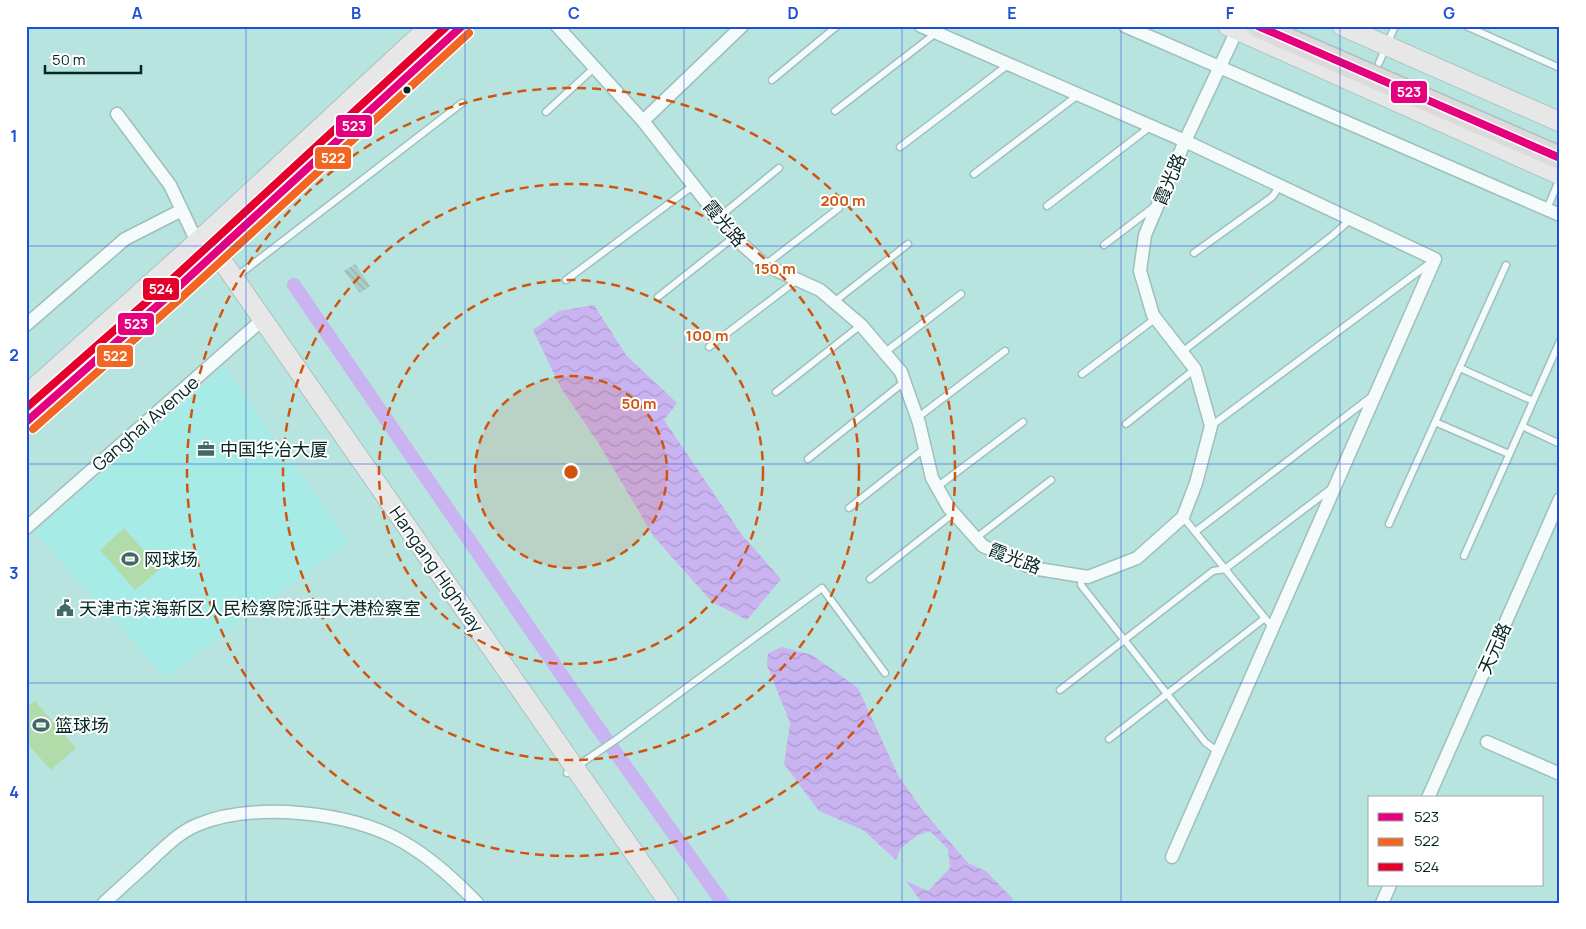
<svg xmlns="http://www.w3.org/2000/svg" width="1586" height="929" font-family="Manrope,'Noto Sans SC',sans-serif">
	<defs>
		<pattern id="water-waves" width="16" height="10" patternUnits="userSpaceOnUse" patternTransform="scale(1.25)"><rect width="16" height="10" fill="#cab3f1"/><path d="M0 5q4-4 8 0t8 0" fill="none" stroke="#ac9ace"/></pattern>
		<pattern id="building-back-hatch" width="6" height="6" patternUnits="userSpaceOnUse" patternTransform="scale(1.25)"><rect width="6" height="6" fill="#adcec7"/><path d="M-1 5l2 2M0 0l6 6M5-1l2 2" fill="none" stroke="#93b1ab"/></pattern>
	</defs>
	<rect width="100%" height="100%" fill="#b8e4e0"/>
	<!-- built -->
	<path fill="#a6ebe6" d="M224 367 349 542 165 677 35 532Z"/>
	<!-- green -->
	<path fill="#b1dcaa" d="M124 528 160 569 135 590 100 550Z
		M35 701 76 748 51 770 26 742V708Z"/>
	<!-- water -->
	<path fill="url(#water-waves)" d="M594 305 626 355 677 403 664 420 742 535 781 579 747 620 712 602 654 537 599 444 561 388 533 330 559 311Z
		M782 647 812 655 858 688 899 777 924 812 968 863 986 871 1013 899 1012 903H922L906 881 928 891 950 868 948 849 930 831 918 835 901 848 896 860 863 830 819 811 784 764 790 723 767 665 768 653Z"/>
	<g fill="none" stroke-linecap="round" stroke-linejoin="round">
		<!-- canal -->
		<path stroke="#cab3f1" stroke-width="14" d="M294 285 596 725 723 903"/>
	</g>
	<!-- building -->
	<path fill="url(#building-back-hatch)" d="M355 264 370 286 360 293 344 271Z"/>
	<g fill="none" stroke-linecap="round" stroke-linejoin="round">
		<!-- lane casing -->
		<g stroke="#9dbfbd" stroke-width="9">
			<path id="lane" d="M1466 26 1560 68
				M1379 63 1395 26
				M772 80 837 26
				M835 111 936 33
				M546 112 594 68
				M900 147 1009 64
				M974 174 1078 95
				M1047 206 1151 126
				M1547 209 1560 178
				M718 218 779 168
				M1104 245 1155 206
				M1194 253 1272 197 1280 186
				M765 265 839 208
				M236 277 462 103
				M566 280 694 185
				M658 297 734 237
				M834 302 908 244
				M709 347 797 280
				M1182 352 1333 235 1351 219
				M884 353 961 294
				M1460 368 1533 401
				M1082 374 1156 318
				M776 392 861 325
				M917 418 1005 351
				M1435 422 1509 454
				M1126 424 1195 369
				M1211 426 1430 263
				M1522 426 1560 444
				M808 459 904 382
				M937 487 1023 422
				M849 508 925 448
				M1183 517 1273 628
				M1389 524 1506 265
				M1195 532 1371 397
				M976 538 1051 480
				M1464 556 1560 341
				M1081 576V585L1205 742 1218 752
				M870 579 954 513
				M1060 690 1213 571 1225 569 1332 488
				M1109 739 1265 618
				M567 773 617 739 822 588 885 673"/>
		</g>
		<!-- street casing -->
		<g stroke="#9dbfbd" stroke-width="15">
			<path id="street" d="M557 26 643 121 734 237 765 265 820 290 861 325 901 372 919 423 932 478 949 508 983 546 1032 568 1088 577 1137 558 1183 517 1196 483 1211 426 1195 369 1153 315 1140 271 1145 235 1185 141 1239 26
				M921 26 1185 141 1435 259 1172 857
				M1125 26 1560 215
				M117 114 170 185 197 242
				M643 121 742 26
				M26 325 125 239 182 210
				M26 528 263 319
				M1487 742 1560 774
				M1428 798 1560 499
				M104 903C120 888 136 874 152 859 166 846 180 832 197 825 225 813 258 811 287 812 373 817 418 841 477 903
				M1382 903 1390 885"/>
		</g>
		<!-- primary casing -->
		<g stroke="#aac2c0" stroke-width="21">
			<path id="primary" d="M1228 26 1560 175
				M1342 26 1560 122
				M204 235 669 903
				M26 395 197 242 430 26
				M26 422 174 291 462 26"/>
		</g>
		<!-- highway casing -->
		<g stroke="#aac2c0" stroke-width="25">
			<path id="highway" d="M1257 26 1560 158"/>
		</g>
		<!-- lane -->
		<use href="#lane" stroke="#f4fbfa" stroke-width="6"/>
		<!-- street -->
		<use href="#street" stroke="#f4fbfa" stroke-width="12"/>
		<!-- primary -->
		<use href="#primary" stroke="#e7e7e8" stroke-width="19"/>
		<!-- highway -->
		<use href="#highway" stroke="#dddadb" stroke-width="22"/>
		<!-- bus-1 casing -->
		<g stroke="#fff" stroke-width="11">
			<path id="bus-1" d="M1258 26 1560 158
				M26 422 174 291 462 26"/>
		</g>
		<!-- bus-2 casing -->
		<g stroke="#fff" stroke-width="11">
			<path id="bus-2" d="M33 429 181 298 469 33"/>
		</g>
		<!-- bus-3 casing -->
		<g stroke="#fff" stroke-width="11">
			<path id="bus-3" d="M26 408 167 284 447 26"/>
		</g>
		<!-- bus-1 -->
		<use href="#bus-1" stroke="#e5007d" stroke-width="8"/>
		<!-- bus-2 -->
		<use href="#bus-2" stroke="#f26522" stroke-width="8"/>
		<!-- bus-3 -->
		<use href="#bus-3" stroke="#e4002b" stroke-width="8"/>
	</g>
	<!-- grid -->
	<path fill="none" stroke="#1d4ed8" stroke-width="1" stroke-opacity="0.55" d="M246 26V903M465 26V903M684 26V903M902 26V903M1121 26V903M1340 26V903M26 246H1560M26 464H1560M26 683H1560"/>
	<!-- distance rings -->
	<circle cx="571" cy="472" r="96" fill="#d1540e" fill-opacity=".12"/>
	<g fill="none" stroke="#d1540e" stroke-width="2.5" stroke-dasharray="9 6">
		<circle cx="571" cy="472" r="96"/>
		<circle cx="571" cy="472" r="192"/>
		<circle cx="571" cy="472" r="288"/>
		<circle cx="571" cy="472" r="384"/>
	</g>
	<!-- icons -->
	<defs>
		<g id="office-bare" transform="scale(1.35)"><path d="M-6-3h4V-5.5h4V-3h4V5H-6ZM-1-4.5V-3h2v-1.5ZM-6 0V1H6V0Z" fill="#436866" stroke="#fff" stroke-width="2.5" paint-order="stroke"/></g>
		<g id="stadium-bare" transform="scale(1.35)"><path d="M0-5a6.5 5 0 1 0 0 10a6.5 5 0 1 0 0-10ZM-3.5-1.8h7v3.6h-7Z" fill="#436866" stroke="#fff" stroke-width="2.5" paint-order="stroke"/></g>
		<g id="civic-bare" transform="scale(1.35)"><path d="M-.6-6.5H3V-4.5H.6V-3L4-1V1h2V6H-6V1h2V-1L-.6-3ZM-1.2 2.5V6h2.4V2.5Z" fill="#436866" stroke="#fff" stroke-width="2.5" paint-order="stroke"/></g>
	</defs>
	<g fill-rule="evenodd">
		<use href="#office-bare" x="206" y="449"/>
		<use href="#stadium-bare" x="130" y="559"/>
		<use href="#civic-bare" x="65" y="608"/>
		<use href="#stadium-bare" x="41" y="725"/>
	</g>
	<!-- markers -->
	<circle fill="#042624" stroke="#fff" stroke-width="2" cx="407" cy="90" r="4.5"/>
	<g text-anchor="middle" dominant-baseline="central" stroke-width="4" stroke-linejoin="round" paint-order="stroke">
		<!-- street labels -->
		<g font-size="18" fill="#042624" stroke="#fff">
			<text transform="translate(1169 179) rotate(-67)">霞光路</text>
			<text transform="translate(725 223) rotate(50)">霞光路</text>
			<text transform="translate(145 423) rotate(-41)">Ganghai Avenue</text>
			<text transform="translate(1015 558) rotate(21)">霞光路</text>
			<text transform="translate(437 569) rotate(55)">Hangang Highway</text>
			<text transform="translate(1494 648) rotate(-66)">天元路</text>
		</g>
		<!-- poi labels -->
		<g font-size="18" fill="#042624" stroke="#fff" text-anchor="start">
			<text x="220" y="449">中国华冶大厦</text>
			<text x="144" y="559">网球场</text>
			<text x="79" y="608">天津市滨海新区人民检察院派驻大港检察室</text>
			<text x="55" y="725">篮球场</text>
		</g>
	</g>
	<circle cx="571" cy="472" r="8" fill="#d1540e" stroke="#fff" stroke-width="2.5"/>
	<g font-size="15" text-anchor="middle" font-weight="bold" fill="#d1540e" stroke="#fff" stroke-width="4" stroke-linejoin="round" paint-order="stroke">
		<text x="843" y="206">200 m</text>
		<text x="775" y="274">150 m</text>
		<text x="707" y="341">100 m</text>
		<text x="639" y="409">50 m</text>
	</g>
	<g stroke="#fff" stroke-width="2">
		<rect x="1390" y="80" width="38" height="24" rx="5" fill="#e5007d"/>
		<rect x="335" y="114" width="38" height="24" rx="5" fill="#e5007d"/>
		<rect x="314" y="146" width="38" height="24" rx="5" fill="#f26522"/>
		<rect x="142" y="277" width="38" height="24" rx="5" fill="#e4002b"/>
		<rect x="117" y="312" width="38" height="24" rx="5" fill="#e5007d"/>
		<rect x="96" y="344" width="38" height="24" rx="5" fill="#f26522"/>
	</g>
	<g font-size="14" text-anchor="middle" font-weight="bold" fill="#fff">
		<text x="1409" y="97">523</text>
		<text x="354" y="131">523</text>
		<text x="333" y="163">522</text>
		<text x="161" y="294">524</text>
		<text x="136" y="329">523</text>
		<text x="115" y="361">522</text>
	</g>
	<!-- border -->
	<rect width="1586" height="929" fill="none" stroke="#ffffff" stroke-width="55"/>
	<!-- legend -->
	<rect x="1368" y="796" width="175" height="90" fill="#ffffff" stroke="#9ba8a7"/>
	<rect x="1378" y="813" width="25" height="8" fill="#e5007d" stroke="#9ba8a7"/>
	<text x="1414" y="822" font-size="15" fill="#042624">523</text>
	<rect x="1378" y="838" width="25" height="8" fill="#f26522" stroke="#9ba8a7"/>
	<text x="1414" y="846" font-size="15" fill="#042624">522</text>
	<rect x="1378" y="863" width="25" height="8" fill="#e4002b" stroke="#9ba8a7"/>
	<text x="1414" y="872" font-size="15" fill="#042624">524</text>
	<!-- scale -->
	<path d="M45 65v8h96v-8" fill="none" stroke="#042624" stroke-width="2.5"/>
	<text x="52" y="65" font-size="15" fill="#042624" stroke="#ffffff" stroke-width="4" paint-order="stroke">50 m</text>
	<rect x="28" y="28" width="1530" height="874" fill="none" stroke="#1d4ed8" stroke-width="2"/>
	<g font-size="16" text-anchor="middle" font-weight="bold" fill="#1d4ed8">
		<text x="137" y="19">A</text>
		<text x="356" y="19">B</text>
		<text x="574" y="19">C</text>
		<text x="793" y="19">D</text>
		<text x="1012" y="19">E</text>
		<text x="1230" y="19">F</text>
		<text x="1449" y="19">G</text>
		<text x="14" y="142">1</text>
		<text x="14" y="361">2</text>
		<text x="14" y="579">3</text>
		<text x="14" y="798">4</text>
	</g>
</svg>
